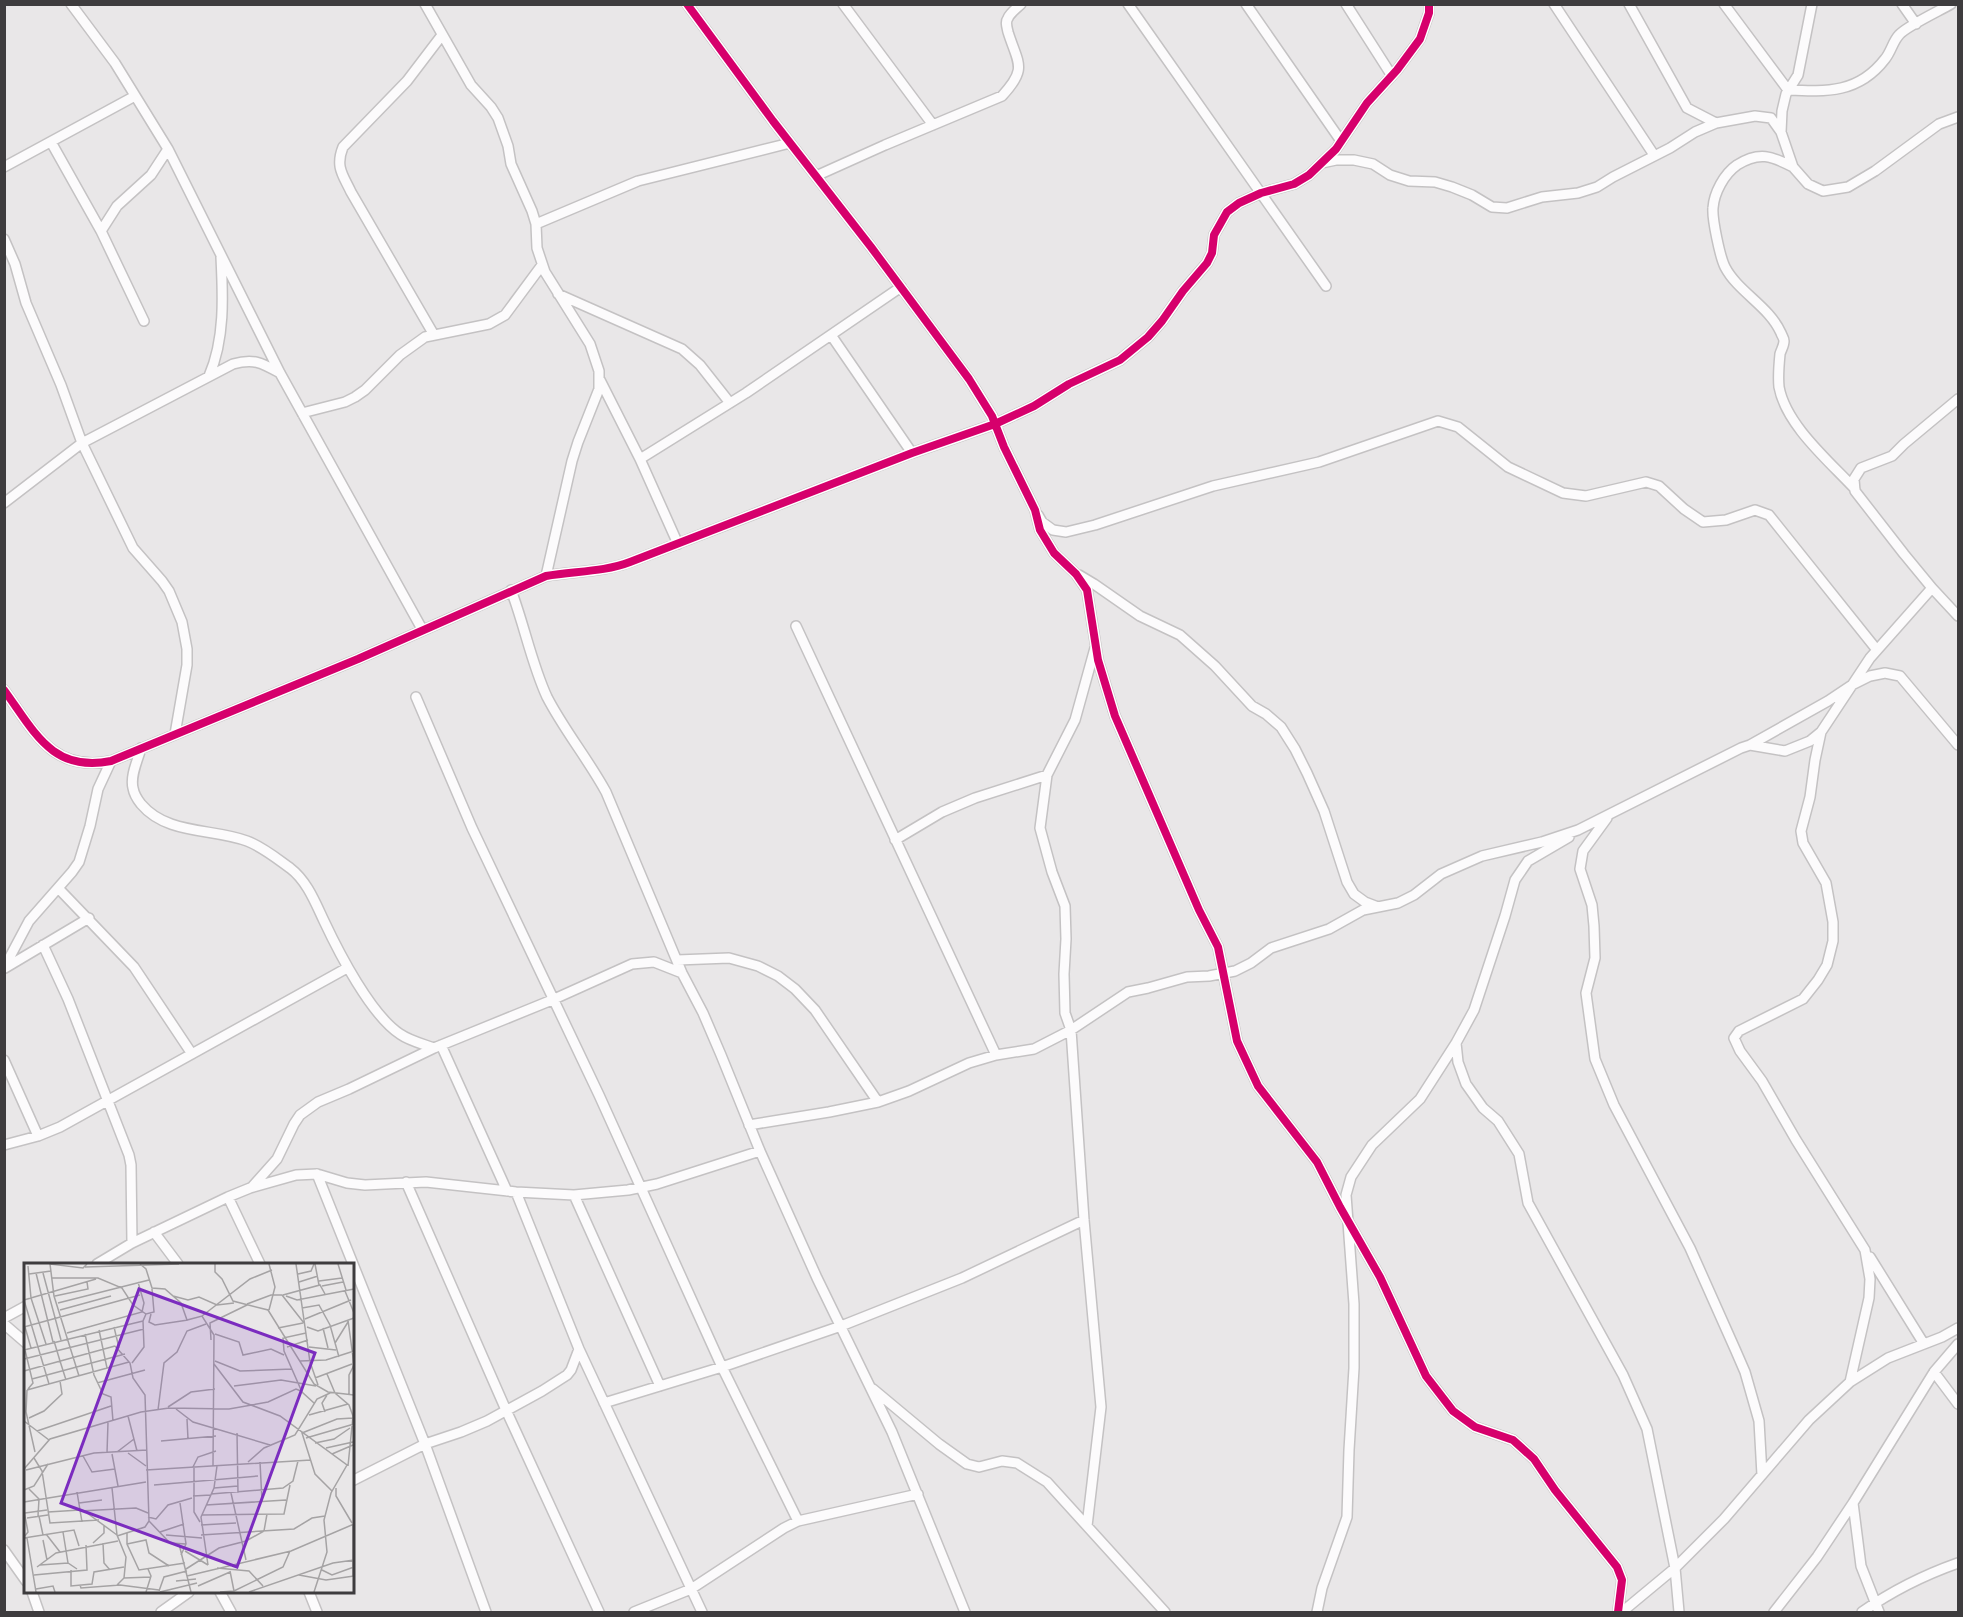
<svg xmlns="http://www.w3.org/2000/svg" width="1963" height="1617" font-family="'PT Sans',sans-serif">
	<rect width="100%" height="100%" fill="#e9e7e8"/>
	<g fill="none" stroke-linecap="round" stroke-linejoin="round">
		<!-- street casing -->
		<g stroke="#c4c2c3" stroke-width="12">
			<path id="street" d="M71 4 115 63 168 149 280 373 422 629
				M425 4 471 85 491 107 498 118 508 146 511 164 532 211 536 224 537 248 545 272 590 344 599 371V389L578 442 572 461 546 576
				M687 4 773 121 871 247 969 379 992 416 1004 447 1035 510 1040 530 1054 553 1076 574 1087 590 1098 660 1115 716 1199 910 1218 947 1237 1041 1258 1086 1317 1162 1340 1207 1380 1277 1426 1376 1453 1411 1475 1427 1513 1440 1534 1459 1555 1490 1617 1567 1622 1580 1618 1612
				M843 4 933 125
				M1128 4 1326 286
				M1246 4 1341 141
				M1346 4 1392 76
				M1554 4 1654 155
				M1629 4 1687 108 1716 123
				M1724 4 1788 90C1827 92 1859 93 1885 59 1891 52 1893 41 1899 35 1905 27 1941 10 1951 4
				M1812 4 1798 75 1786 94 1782 111 1781 132 1793 167 1808 184 1823 191 1848 187 1875 171 1939 124 1958 117
				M1902 4 1916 24
				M51 142 101 231 144 321
				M1322 163 1336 160H1354L1373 164 1390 175 1409 181 1435 182 1452 187 1472 195 1492 207 1507 208 1542 197 1578 193 1597 187 1613 177 1670 148 1695 132 1716 123 1755 116 1771 118 1781 132
				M4 167 135 96
				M1793 167C1772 156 1759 151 1737 165 1724 174 1714 193 1713 208 1712 219 1720 257 1725 267 1738 292 1769 306 1781 333 1782 336 1784 338 1784 341 1784 346 1781 350 1780 354 1779 364 1778 377 1779 387 1786 425 1829 461 1855 489
				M816 176 885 145 1002 96C1028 68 1018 64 1008 32 1007 27 1005 22 1008 18 1010 13 1017 8 1021 4
				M536 224 638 181 790 143
				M101 231 117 206 151 175 168 149
				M4 239 15 264 26 303 61 385 82 443 133 548 162 581 169 591 182 622 187 649V665L175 734
				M558 294 682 349 700 365 730 403
				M434 335 351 192C343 175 335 167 343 147L407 81 442 35
				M831 335 912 453
				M209 376C225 339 223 296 221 257
				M600 380 640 459 678 544
				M302 413 345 402 355 397 365 390 400 355 425 337 489 324 505 315 542 265
				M640 459 746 393 901 287
				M4 503 82 443 233 364C254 358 262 363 280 373
				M1038 515 1042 522 1053 530 1066 532 1095 525 1213 486 1319 462 1438 421 1458 427 1508 467 1563 493 1586 496 1646 482 1659 486 1684 509 1703 522 1726 520 1755 510 1769 515 1877 650
				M1079 575 1094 584 1140 616 1180 635 1215 666 1252 706 1266 714 1281 727 1295 749 1307 773 1324 811 1347 882 1354 894 1365 902 1378 907
				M1932 588 1958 616
				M511 590C524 624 532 665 547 697 564 730 588 759 606 792L682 973 703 1013 721 1055 760 1151 817 1278 892 1432 965 1612
				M796 626 996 1055
				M4 690C34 731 52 773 111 761L358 659 546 576C574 571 604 572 630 562L912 453 995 424 1034 406 1069 384 1120 360 1148 337 1162 321 1183 291 1207 263 1212 253 1214 235 1227 212 1239 203 1261 193 1294 184 1309 175 1336 149 1367 103 1397 70 1420 39 1429 13V4
				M416 697 472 828 599 1095 722 1367 798 1521
				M1821 732 1815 760 1810 797 1801 831 1803 843 1826 883 1833 922V941L1827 965 1818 980 1803 999 1739 1031 1734 1038 1740 1051 1762 1081 1796 1140 1865 1250 1870 1279 1869 1298 1850 1382
				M1750 745 1828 701 1852 685 1870 676 1885 673 1900 676 1958 745
				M141 748C138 760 130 775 133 788 134 794 137 799 141 804 167 835 212 828 247 841 263 847 276 858 290 868 307 881 315 902 324 921 339 953 371 1015 400 1034 410 1041 423 1044 434 1048
				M1607 818 1583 851 1580 869 1592 905 1594 926 1595 958 1586 993 1595 1059 1614 1105 1690 1248 1735 1349 1745 1372 1759 1421 1762 1475
				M895 840 942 812 975 798 1047 775
				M58 888 134 967 192 1054
				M43 945 68 999 129 1155 131 1165 132 1243
				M677 960 729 958 758 966 778 976 795 989 815 1010 878 1102
				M4 968 29 921 72 872 79 862 90 826 98 789 111 761
				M5 968 89 918
				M1456 1043 1458 1062 1466 1084 1483 1108 1498 1121 1519 1154 1528 1203 1623 1375 1647 1429 1675 1568 1679 1612
				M441 1045 507 1191
				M4 1060 38 1136
				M749 1125 829 1112 878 1102 909 1091 969 1063 996 1055 1034 1049 1071 1030 1128 992 1148 988 1187 977 1209 976 1235 971 1251 963 1271 948 1329 929 1363 910 1398 903 1414 895 1441 874 1482 856 1542 842 1578 830 1741 748 1750 745 1785 751 1810 741 1821 732 1870 658 1932 588 1904 554 1855 491 1854 479 1861 468 1892 456 1904 444 1958 399
				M4 1145 38 1136 60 1127 347 968
				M317 1174 425 1444 486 1612
				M406 1182 506 1410 599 1612
				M252 1187 277 1159 294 1124 300 1115 318 1102 349 1089 434 1048 552 1000 632 964 654 962 682 973
				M516 1192 579 1349 702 1612
				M574 1195 660 1386
				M228 1197 260 1264
				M154 1232 178 1264
				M1870 1257 1924 1344
				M97 1264 132 1243 228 1197 250 1188 296 1175 317 1174 347 1183 365 1185 426 1182 516 1192 574 1195 628 1190 657 1184 760 1151
				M4 1318 26 1306
				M4 1324 26 1343
				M1934 1372 1958 1404
				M873 1389 939 1444 967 1464 979 1467 1002 1461 1017 1463 1047 1482 1165 1612
				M604 1403 722 1367 841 1326 962 1278 1084 1220
				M352 1481 425 1444 461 1432 487 1421 542 1391 567 1375 571 1370 579 1349
				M1853 1503 1861 1566 1879 1612
				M1087 1526 1101 1407 1084 1220 1071 1030 1065 1013 1064 974 1066 939 1065 906 1052 872 1040 828 1047 775 1075 720 1095 648
				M4 1550 26 1581
				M32 1592 39 1612
				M220 1592 231 1612
				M309 1592 317 1612
				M161 1612 189 1592
				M634 1612 691 1589 784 1528 798 1521 918 1494
				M1317 1612 1322 1588 1347 1517 1349 1450 1354 1368V1304L1346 1195 1351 1177 1372 1145 1420 1099 1456 1043 1474 1010 1505 916 1515 880 1528 861 1569 837
				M1622 1612 1675 1568 1724 1519 1809 1420 1850 1382 1888 1358 1942 1337 1958 1328
				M1774 1612 1817 1557 1853 1503 1934 1372 1958 1344
				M1862 1612C1892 1591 1924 1575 1958 1563"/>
		</g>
		<!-- street -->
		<use href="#street" stroke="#fcfbfc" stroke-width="9"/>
		<!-- cycleway casing -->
		<g stroke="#fff" stroke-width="11">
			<path id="cycleway" d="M687 4 773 121 871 247 969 379 992 416 1004 447 1035 510 1040 530 1054 553 1076 574 1087 590 1098 660 1115 716 1199 910 1218 947 1237 1041 1258 1086 1317 1162 1340 1207 1380 1277 1426 1376 1453 1411 1475 1427 1513 1440 1534 1459 1555 1490 1617 1567 1622 1580 1618 1612
				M4 690C34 731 52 773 111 761L358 659 546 576C574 571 604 572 630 562L912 453 995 424 1034 406 1069 384 1120 360 1148 337 1162 321 1183 291 1207 263 1212 253 1214 235 1227 212 1239 203 1261 193 1294 184 1309 175 1336 149 1367 103 1397 70 1420 39 1429 13V4"/>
		</g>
		<!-- cycleway -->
		<use href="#cycleway" stroke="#d6006c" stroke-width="8"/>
	</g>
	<!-- overview -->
	<g transform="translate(24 1263)">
		<rect width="330" height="330" fill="#e9e7e8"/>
		<path fill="none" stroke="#a5a3a4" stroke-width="1.5" d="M116 1 122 6 128 25 141 26 157 40 163 57 178 53 190 72 189 203M191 1V9L198 16 209 38 244 47 290 121 304 129 330 132M272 1 286 99 294 122M291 1 295 22M314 1 322 27M4 3 7 35M61 4 155 1M12 10 29 79M19 10 37 77M5 11 27 8M274 11 287 8 290 1M28 15H74L98 25 109 42 122 51 130 49 128 26M295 18 318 15M275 19 294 13M298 23 319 19M321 28 330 50M259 32 296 22 301 31M31 33 64 26 63 19M149 33 164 37 175 34 193 42 210 40M262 33 273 37 330 26M7 35 22 81M0 37 25 121M0 37 72 16M34 40 125 17M223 41 247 32H258L280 60M278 45 295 42 306 62 315 94M36 47 87 33M245 47 251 24 245 1M127 51 125 59 131 62 164 57M178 53 226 16 248 7M281 56 327 37M324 57 330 102M0 64 116 32M1 64 7 85M90 64 95 85M283 64 294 68 330 55M254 65 279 60M299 65 304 85M75 67 83 105M43 70 118 49 120 40 114 19M282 70 259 75 260 88 278 129 290 140M61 71 70 112 79 131 87 134 89 158M191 71 215 79 219 92 247 86 260 92M187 77 186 60 223 42M30 78 36 98M311 80 324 59M91 83 106 100 109 115 121 132 125 258 121 264 93 273M263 84 284 77M285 84 312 87M0 87 119 58M1 87 9 120 4 126M0 96 120 66M36 98 42 117M191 98 216 108 268 106M276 98 302 97 330 88M108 100 120 84 119 58 122 51M190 101 219 139 256 153 323 202 307 230 300 257 303 289 290 329M0 108 91 83M303 111 311 130 325 142 329 153 324 203M55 113 30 33 26 1 59 5 63 1M291 115 328 101M8 116 101 91M73 120 121 107M210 123 257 117 292 123M3 127 2 149 11 189M3 127 105 99M325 132V112L330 102M144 144 167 129 191 126M152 146 169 159 246 182M134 147 140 100 153 89 163 68 182 61M301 149 298 140 303 132M285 152 324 141M104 153 113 188M5 155 20 148 38 131 36 118M163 156 164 176M0 158 25 177M13 168 87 143M213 170 214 230M282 175 330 161M137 178 192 173M291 180 310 176 326 165M302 185 329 179M93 189 110 176M83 190 84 159M104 190 122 203M88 191 94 223M308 191 329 182M59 193 68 209 91 206M10 195 18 208 26 260 75 257M224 199 240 185 271 172 293 136 306 130M236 199 238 238M169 204 174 194 192 188M170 204V249L176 259M0 206 26 176 117 149 145 145 205 146 244 139 272 126 277 128M2 207 70 190 123 187M122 207 287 197M130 222 234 213M88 225 93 272 102 294 100 315 93 322M190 225 214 223M312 225V233L328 260M5 226 15 236 14 253M0 227 10 223 24 201M308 228 291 211 278 170 313 156 329 155M53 229 58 259M207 230 222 297M187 231 259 225 269 218 274 198M169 233 187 232M0 239 122 219M55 240 78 237M156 240 162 281 157 292M182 242 262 237M0 248 4 269 0 274M56 248 112 245 124 250M24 249 56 247M1 250 23 247M63 250 93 272M178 252 260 251 266 222M15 253 19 272M124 254 132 256 144 242 168 235M3 255 24 252M125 258 146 280 162 281M329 261V313M177 262 212 260M39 269 44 300M136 269 160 261M103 270V281L115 307 161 300M22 271 36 289M142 272 178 275M177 272 270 266 288 255 301 253M0 275 50 267 55 283M3 275 12 329M19 277 23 297M69 280 80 270V263M79 280 80 300 86 307M103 281 122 277 125 290 145 303M155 281 167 329M161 288 184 302M16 302 44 300 53 306M184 302 177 254 190 225 193 203M13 304 32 290 94 278M193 305 225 308 239 323M162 306 195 285 222 278 240 268 243 251M47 307V323L68 321 70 309 100 304M298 307 308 312 330 304M206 308 210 328M10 312 63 307 62 282M275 312 302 317 330 313M163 313 267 288 330 261M100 315 127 314M152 318 172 316M56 322 57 325 96 322 135 327M174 323 206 309M12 326 29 323 31 329M135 328 140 314 163 308M122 329 127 313 124 306M136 329 173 320M196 329 210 328 259 304 266 288M225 329 309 300 330 297"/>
		<path fill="#7b2cbf" fill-opacity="0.15" stroke="#7b2cbf" stroke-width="3" d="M115 26 291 90 213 304 37 240Z"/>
		<rect width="330" height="330" fill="none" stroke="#3e3c3e" stroke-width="3"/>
	</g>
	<!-- border -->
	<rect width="1963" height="1617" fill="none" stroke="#3e3c3e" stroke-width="12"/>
</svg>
